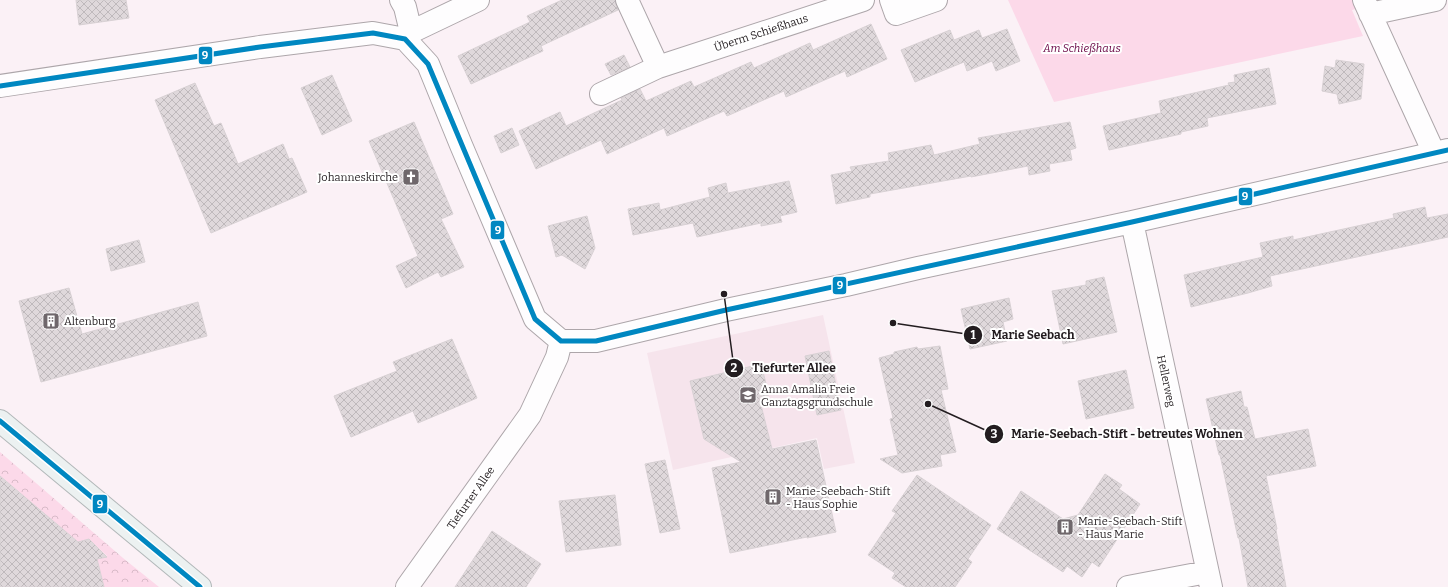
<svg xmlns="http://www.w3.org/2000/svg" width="1448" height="587" font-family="Bitter,serif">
	<defs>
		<pattern id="forest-crowns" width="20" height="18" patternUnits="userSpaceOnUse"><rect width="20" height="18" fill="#fcd9e9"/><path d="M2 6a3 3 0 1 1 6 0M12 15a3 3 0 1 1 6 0" fill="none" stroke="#d8bac8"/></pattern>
		<pattern id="building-cross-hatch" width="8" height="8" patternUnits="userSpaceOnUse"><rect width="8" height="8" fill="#dfd8db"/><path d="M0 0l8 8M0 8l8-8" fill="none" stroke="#bfb9bc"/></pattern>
	</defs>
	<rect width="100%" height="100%" fill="#fbf1f6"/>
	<!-- built -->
	<path fill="#f6e4ec" d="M823 315 855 463 824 469 817 438 673 470 647 353Z"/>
	<!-- green -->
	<path fill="#fcd9e9" d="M1008 0H1392L1352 10 1363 36 1054 102Z"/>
	<!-- forest -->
	<path fill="url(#forest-crowns)" d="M0 452 123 558 159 587H104L97 559 107 556 89 539 78 542 0 476Z"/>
	<!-- building -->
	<path fill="url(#building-cross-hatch)" stroke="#d8d1d4" d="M76 0H126L129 18 79 25Z
		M562 0H615L618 10 541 46 543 51 471 84 458 56 530 22 527 16Z
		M871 24 887 59 847 77 845 71 786 97 784 91 727 116 724 111 667 136 664 128 607 154 601 140 536 169 519 131 560 112 566 126 622 100 621 98 640 89 646 101 691 81 694 87 751 62 754 68 810 43 813 50Z
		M1007 29 1020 61 996 71 992 61 967 71 964 62 915 82 901 50 950 30 954 40 979 30 982 38Z
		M624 55 630 67 611 75 605 64Z
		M1336 60 1364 64 1361 99 1339 104 1337 94 1322 91 1325 66 1335 68Z
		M1269 68 1276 104 1207 118 1208 126 1181 132V134L1109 150 1103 126 1161 113 1159 101 1229 85 1228 83 1235 82 1234 75Z
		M332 75 352 121 322 135 301 88Z
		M195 83 214 126 221 123 238 164 283 144 289 159 292 158 307 192 211 233 155 100Z
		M414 122 453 214 441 219 464 267 441 277 438 272 406 288 396 266 418 256 369 141Z
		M1070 122 1076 148 1070 150 1072 160 1049 164 1050 171 1029 175 1028 166 971 177V176L870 194V197L836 204 831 175 852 171 850 167 889 161 888 153 931 145 934 155 980 144 978 138Z
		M512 128 519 145 501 153 494 136Z
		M789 181 797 212 780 216 782 222 761 226V223L697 237 693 223 633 235 628 209 659 203 660 210 710 197 708 188 726 183 728 193Z
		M1425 207 1427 218 1448 214V237L1270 276 1272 286 1248 293 1191 307 1184 275 1263 257 1260 243 1293 236V240L1394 218 1393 214Z
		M587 216 595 248 585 269 562 255 556 257 548 226Z
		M139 240 145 262 111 271 106 249Z
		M1104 277 1117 332 1063 344 1052 291 1086 285V281Z
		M69 288 82 334 198 302 207 336 41 382 19 301Z
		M1009 298 1013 319 1003 322 1007 341 970 349 961 309Z
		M452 339 477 398 418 423 413 411 351 437 334 396 397 371 393 362Z
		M940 346 948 389 941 390 956 452 940 455 942 466 902 473 880 459 898 455 890 419 893 418 879 358 894 354V352L917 347 918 349Z
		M829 351 841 410 817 415 805 356Z
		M761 364 769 395 759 397 772 449 816 440 836 532 807 538V537L730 553 712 468 741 462 704 439 690 381Z
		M1126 370 1134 408 1086 419 1078 381Z
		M1241 391 1244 407H1247L1255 439 1308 429 1316 466 1266 476 1277 529 1276 530 1286 587H1248L1239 538H1238L1220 455H1219L1206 399Z
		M665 460 680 529 660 533 645 464Z
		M1105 474 1122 485 1119 489 1140 504 1099 567 1092 562 1082 577 1067 566 1063 572 997 529 1021 491 1063 519 1078 515Z
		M917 475 991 525 968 559 972 562 955 587H906L892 578 895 573 868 555 896 513 892 511Z
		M0 476 78 542 89 539 107 557 97 559 104 587H0Z
		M615 495 621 545 566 552 559 501Z
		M492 531 541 564 526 587H455Z"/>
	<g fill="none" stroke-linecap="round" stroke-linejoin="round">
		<!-- minor casing -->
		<g stroke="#ada6aa" stroke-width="24">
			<path id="minor" d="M401 0 405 7 411 32
				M627 0 658 67
				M891 0 896 14 936 0
				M1364 0 1434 153
				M1370 14 1435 0
				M405 39 411 32 478 0
				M0 86 260 47 373 33 405 39 428 64 461 145 535 319 561 341H596L726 310 846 285 918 268 1132 222 1448 150
				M601 94 658 67 863 0
				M1132 222 1211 587
				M407 587 530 415 557 357 561 341
				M1128 587 1207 572"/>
		</g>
		<!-- major casing -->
		<g stroke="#b2b8b9" stroke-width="24">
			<path id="major" d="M0 421 200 587"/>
		</g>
		<!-- minor -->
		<use href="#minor" stroke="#fefdfe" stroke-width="22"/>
		<!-- major -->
		<use href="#major" stroke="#ecf1f1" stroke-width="22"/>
		<!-- bus-1 casing -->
		<g stroke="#fff" stroke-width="8">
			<path id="bus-1" d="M0 86 260 47 373 33 405 39 428 64 535 319 561 341H596L726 310 1132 222 1448 150
				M0 421 200 587"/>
		</g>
		<!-- bus-1 -->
		<use href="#bus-1" stroke="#0087c1" stroke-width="5"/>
	</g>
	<!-- icons -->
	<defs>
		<g id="church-square" transform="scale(0.9)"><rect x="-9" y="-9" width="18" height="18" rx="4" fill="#6f676b" stroke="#fff"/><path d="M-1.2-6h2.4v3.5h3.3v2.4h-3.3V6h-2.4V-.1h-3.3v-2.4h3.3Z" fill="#fff"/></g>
		<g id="building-square" transform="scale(0.9)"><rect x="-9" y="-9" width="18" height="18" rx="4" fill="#6f676b" stroke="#fff"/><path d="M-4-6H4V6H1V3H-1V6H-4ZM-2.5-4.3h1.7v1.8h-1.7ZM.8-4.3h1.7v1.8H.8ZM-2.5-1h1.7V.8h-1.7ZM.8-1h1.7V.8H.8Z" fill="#fff"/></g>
		<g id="school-square" transform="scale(0.9)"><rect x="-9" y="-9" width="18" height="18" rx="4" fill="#6f676b" stroke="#fff"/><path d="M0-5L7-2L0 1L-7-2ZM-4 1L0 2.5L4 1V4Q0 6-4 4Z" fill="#fff"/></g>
	</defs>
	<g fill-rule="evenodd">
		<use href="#church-square" x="411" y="177"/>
		<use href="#building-square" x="51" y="321"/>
		<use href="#school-square" x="748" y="395"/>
		<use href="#building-square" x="773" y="497"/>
		<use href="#building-square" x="1065" y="527"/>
	</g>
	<g text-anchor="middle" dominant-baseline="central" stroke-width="4" stroke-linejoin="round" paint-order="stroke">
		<!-- street labels -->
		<g font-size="11" fill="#231d20" stroke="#fff">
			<text transform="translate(761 33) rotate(-18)">Überm Schießhaus</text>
			<text transform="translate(1166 381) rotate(78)">Hellerweg</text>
			<text transform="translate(471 498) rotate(-55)">Tiefurter Allee</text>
		</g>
		<!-- park labels -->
		<g font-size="11" font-style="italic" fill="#680444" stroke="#fff">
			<text x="1082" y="48">Am Schießhaus</text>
		</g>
		<!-- poi labels -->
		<g font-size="11" fill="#231d20" stroke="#fff" text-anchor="start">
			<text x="398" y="177" text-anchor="end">Johanneskirche</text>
			<text x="64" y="321">Altenburg</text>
			<text x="761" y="389">Anna Amalia Freie<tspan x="761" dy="13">Ganztagsgrundschule</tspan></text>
			<text x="786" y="491">Marie-Seebach-Stift<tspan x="786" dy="13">- Haus Sophie</tspan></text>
			<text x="1078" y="521">Marie-Seebach-Stift<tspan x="1078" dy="13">- Haus Marie</tspan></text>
		</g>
	</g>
	<!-- callouts -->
	<path fill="none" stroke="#231d20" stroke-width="1.5" d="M893 323L973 335M724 294L734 368M928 404L994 434"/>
	<g fill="#231d20" stroke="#fff" stroke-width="1.5">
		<circle cx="893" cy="323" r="4"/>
		<circle cx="724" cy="294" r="4"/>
		<circle cx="928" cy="404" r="4"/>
		<circle cx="973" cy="335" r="10"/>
		<circle cx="734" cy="368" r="10"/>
		<circle cx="994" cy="434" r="10"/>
	</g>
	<g font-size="12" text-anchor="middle" font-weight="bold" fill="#fff">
		<text x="973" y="339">1</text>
		<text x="734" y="372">2</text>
		<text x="994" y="438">3</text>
	</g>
	<g font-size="12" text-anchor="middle" font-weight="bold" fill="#231d20" stroke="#fff" stroke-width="4" stroke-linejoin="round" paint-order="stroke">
		<text x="1033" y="339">Marie Seebach</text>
		<text x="794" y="372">Tiefurter Allee</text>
		<text x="1127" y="438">Marie-Seebach-Stift - betreutes Wohnen</text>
	</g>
	<g stroke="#fff" stroke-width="1.5">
		<rect x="198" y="46" width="15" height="19" rx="4" fill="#0087c1"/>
		<rect x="1238" y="187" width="15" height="19" rx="4" fill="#0087c1"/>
		<rect x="490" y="220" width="15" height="20" rx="4" fill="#0087c1"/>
		<rect x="832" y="276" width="15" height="19" rx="4" fill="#0087c1"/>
		<rect x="92" y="494" width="16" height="20" rx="4" fill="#0087c1"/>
	</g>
	<g font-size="11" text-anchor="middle" font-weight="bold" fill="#fff">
		<text x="205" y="59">9</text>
		<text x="1245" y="200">9</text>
		<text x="498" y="234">9</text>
		<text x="840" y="289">9</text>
		<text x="100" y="508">9</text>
	</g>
</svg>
